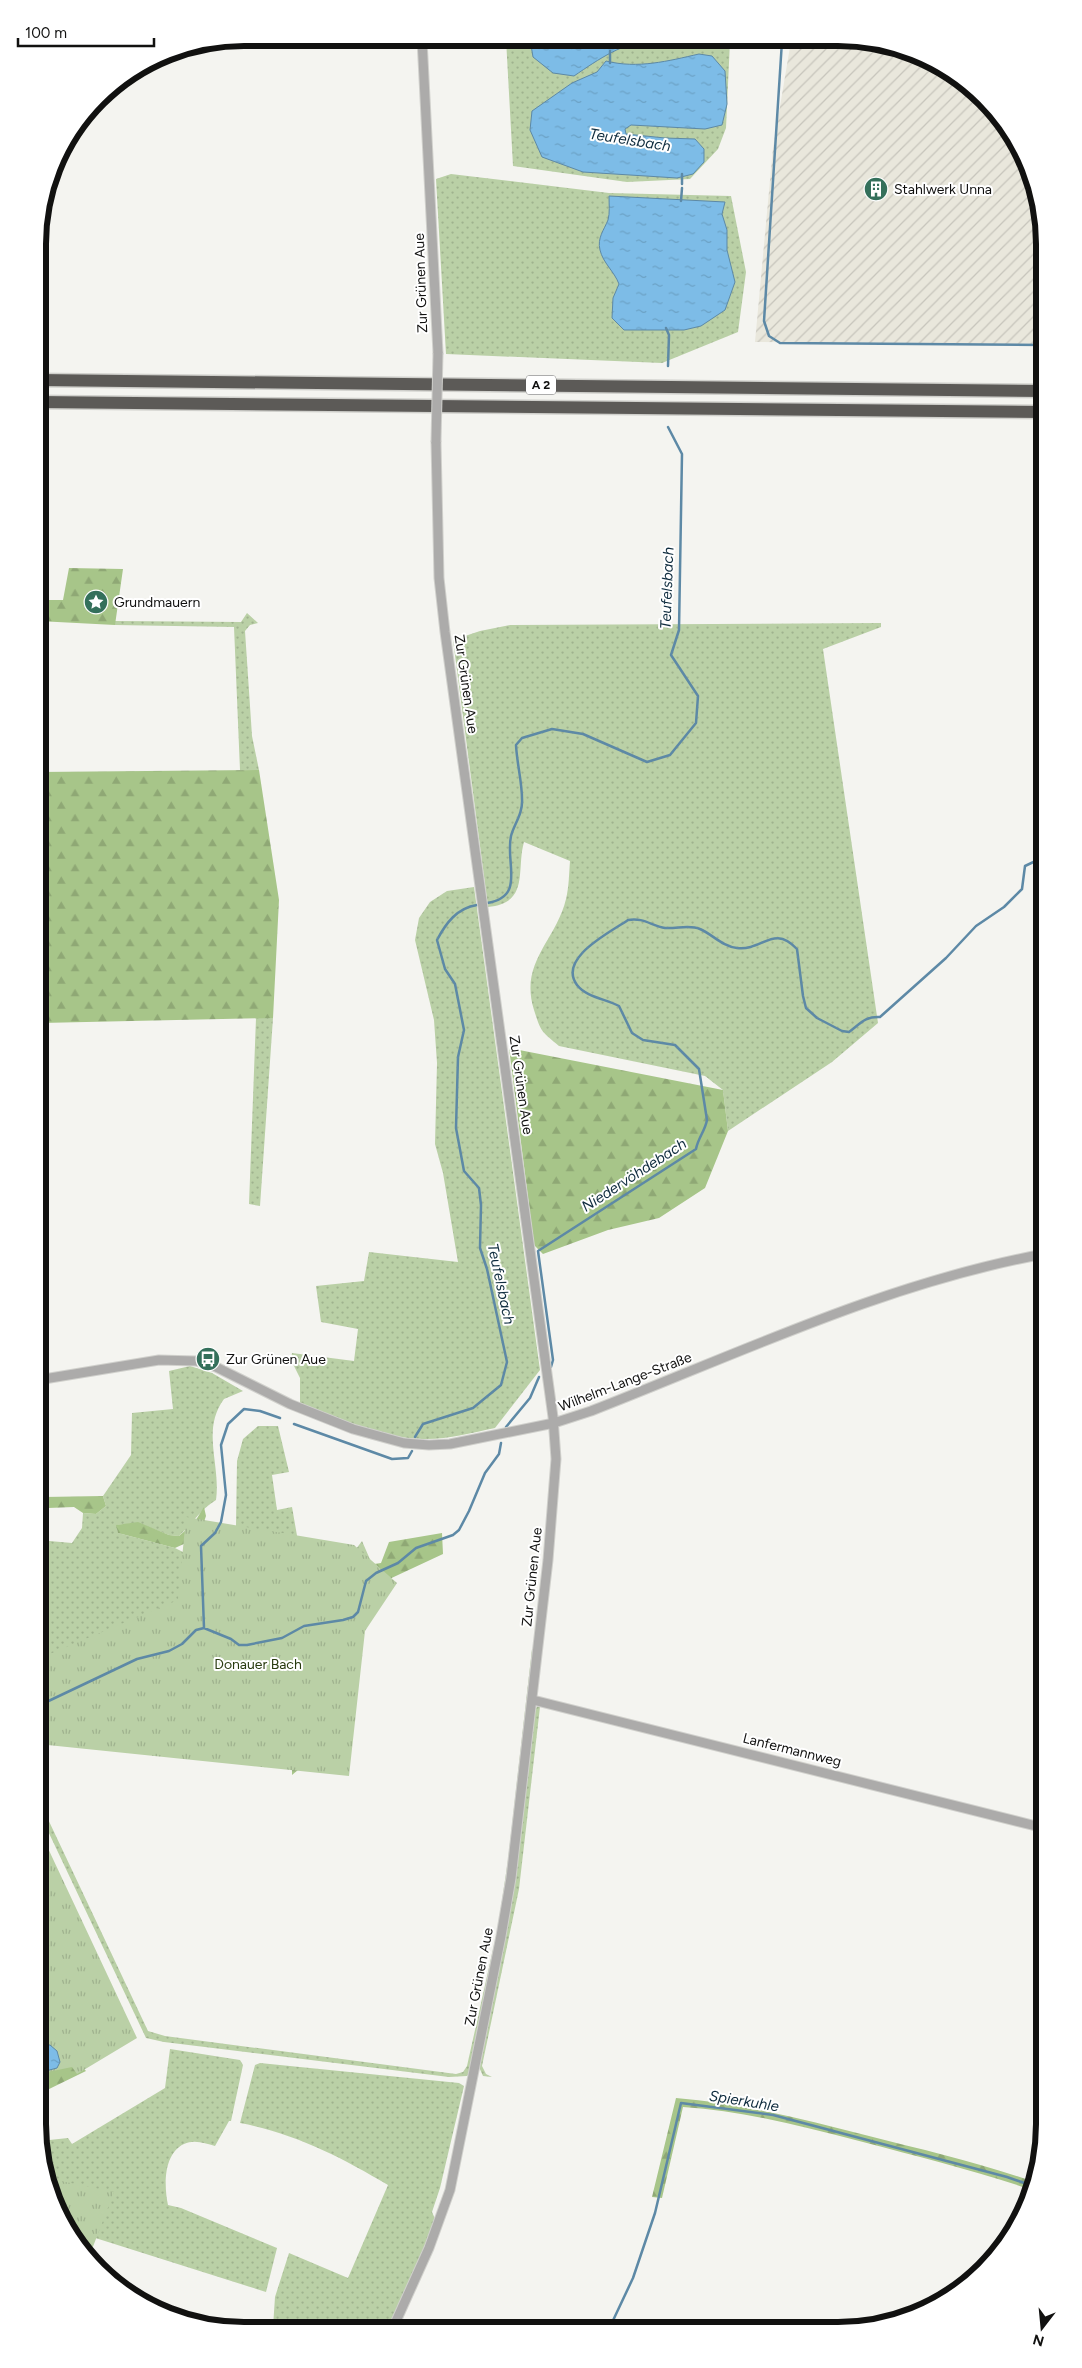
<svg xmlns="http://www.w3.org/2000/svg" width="1082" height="2368" font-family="Figtree,sans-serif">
	<defs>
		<pattern id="industrial-furrows" width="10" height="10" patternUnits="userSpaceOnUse" patternTransform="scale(1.25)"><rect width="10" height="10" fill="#e9e7dc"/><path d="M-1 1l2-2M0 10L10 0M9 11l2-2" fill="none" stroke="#c7c5bc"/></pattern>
		<pattern id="grass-dots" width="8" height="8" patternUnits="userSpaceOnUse" patternTransform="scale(1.25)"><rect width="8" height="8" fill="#bad0a6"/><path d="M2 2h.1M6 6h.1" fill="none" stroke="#9fb28e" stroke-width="1.8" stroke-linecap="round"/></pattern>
		<pattern id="forest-firs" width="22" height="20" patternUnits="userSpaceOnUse" patternTransform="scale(1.25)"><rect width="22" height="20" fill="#a7c589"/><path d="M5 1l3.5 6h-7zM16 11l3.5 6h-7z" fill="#8fa875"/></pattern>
		<pattern id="park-tufts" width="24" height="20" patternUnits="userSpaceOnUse" patternTransform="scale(1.25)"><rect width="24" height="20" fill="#bad0a6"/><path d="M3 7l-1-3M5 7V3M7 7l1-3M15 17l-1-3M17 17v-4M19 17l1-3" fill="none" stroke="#9fb28e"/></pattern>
		<pattern id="water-ripples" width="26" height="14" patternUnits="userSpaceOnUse" patternTransform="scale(1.25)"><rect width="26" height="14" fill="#7dbce7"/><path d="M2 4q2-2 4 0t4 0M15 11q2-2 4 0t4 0" fill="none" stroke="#6ba1c5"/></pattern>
	</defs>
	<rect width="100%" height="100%" fill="#f4f4f0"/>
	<!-- industrial -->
	<path fill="url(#industrial-furrows)" d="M791 41H878L930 59 974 89 1010 130 1037 190 1044 244V345L755 342 773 148Z"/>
	<!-- grass -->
	<path fill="url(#grass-dots)" d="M506 39 730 41 726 128 718 149 690 179 627 182 513 166Z
		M451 174 609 193 731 196 746 272 738 332 662 363 446 354 436 179Z
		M247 613 258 623 250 625 245 631 252 736 259 770H240L234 627 115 625V621L241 622Z
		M881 623V627L823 649 878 1023 832 1062 728 1131 723 1090 705 1076 559 1046C541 1031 541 1032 534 1010 519 962 556 941 566 899 569 887 569 874 570 861L524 842C516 870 530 903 488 907L453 640 480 631 510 625Z
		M474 887 540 1370 495 1428C471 1433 446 1440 422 1439 379 1438 338 1418 300 1403V1378L291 1360 292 1353 354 1361 358 1329 321 1322 316 1286 364 1281 369 1252 458 1262 443 1173 435 1144 437 1063 434 1020 415 940 419 918 430 902 447 891Z
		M256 1018H273L260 1206 249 1204Z
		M190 1366 212 1373 243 1391 224 1399C201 1430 221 1465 216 1500 201 1509 192 1524 179 1536L169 1535 138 1523 117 1525 118 1533 175 1548 193 1557 190 1605 45 1691 44 1553 38 1552V1540L72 1543 82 1528 83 1513 96 1514 106 1506 103 1496 131 1455 132 1413 173 1409 169 1371Z
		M258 1426H278L289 1472 272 1475 277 1510 292 1507 299 1547 327 1542 344 1554 356 1549 362 1541 372 1564 360 1566C352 1601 347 1604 315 1619L298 1601 256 1606 218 1596 212 1555 226 1542 236 1527 237 1461 243 1439Z
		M532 1649 535 1650 511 1862 470 2073 467 2076 449 2077 164 2042 146 2038 38 1810V1798L148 2031 165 2036 456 2074 463 2072 467 2066 498 1927 508 1860Z
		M539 1705 549 1707H540L519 1889 482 2066 486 2074 492 2077 483 2076 479 2067 514 1889 535 1709Z
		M170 2049 240 2060 243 2065 231 2121H229L215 2146C205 2143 194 2139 184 2144 163 2154 164 2186 168 2205L181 2208 277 2248 266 2292 67 2229 47 2175H44L40 2141 68 2138 72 2144 165 2088Z
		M260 2063 459 2083 464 2086 440 2188 432 2212 436 2221 390 2328 273 2327 275 2297 289 2253 348 2278 388 2185C341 2157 294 2133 240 2123L255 2065Z"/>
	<!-- forest -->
	<path fill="url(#forest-firs)" d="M69 568 123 569 115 625 38 621V600H63Z
		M259 770 279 900 273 1018 41 1023 38 1003V772Z
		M509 1048 723 1090 728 1131 705 1188 659 1218 608 1230 543 1254 534 1245Z
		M103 1496 106 1506 96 1514 83 1513 74 1507 48 1508 44 1503V1497Z
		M204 1507 206 1516 199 1537 175 1548 118 1533 116 1525 138 1522 169 1535 179 1536 194 1523Z
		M442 1533 443 1554 383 1582 298 1770 292 1775 293 1643 38 1713V1552H44L45 1691 360 1566 381 1563 389 1542Z
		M54 2037 86 2071 43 2092 38 2088V2043Z
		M676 2098C742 2103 805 2120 869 2136 924 2150 981 2163 1034 2182L1032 2190C977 2171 919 2157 863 2142 804 2127 745 2111 683 2107L662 2198 652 2197Z"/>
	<!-- park -->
	<path fill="url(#park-tufts)" d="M186 1517 354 1545 397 1583 365 1631 349 1776 38 1744V1659L178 1600Z
		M38 1827 137 2038 77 2074 72 2067 38 2074Z
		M56 2180 114 2192 89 2257 65 2227 46 2181Z"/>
	<!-- water -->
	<path fill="url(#water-ripples)" stroke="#5d89a6" d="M530 39 654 40C623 42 599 59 574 76L553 73 533 57Z
		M699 54 712 56 725 71 727 104 722 125 705 129 631 125 625 129 626 134 665 138 695 139 704 149V162L693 174 677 178 583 172 542 157 530 130 532 111 572 83 597 72 606 61C638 69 668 61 699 54Z
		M609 196 725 202 722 214 727 230V250L735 282 725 310 701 326 684 330H624L612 318 613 298 619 284C614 271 603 263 600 250 597 238 604 230 608 220 610 213 609 204 609 196Z
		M38 2045H50L57 2051 60 2062 57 2068 38 2073Z"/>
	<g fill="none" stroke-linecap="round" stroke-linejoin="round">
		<!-- stream -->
		<path stroke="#5d89a6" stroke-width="2.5" d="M782 41 764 321 769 336 780 343 1044 345
			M610 63V51
			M682 184V174
			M681 201 682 188
			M666 328 669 335 668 366
			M487 903C526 897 505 863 511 836 514 824 523 814 522 799 522 782 517 764 516 745L522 738 552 729 583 734 647 762 670 755 696 723 698 696 671 655 679 630 682 454 668 427
			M551 1367 553 1360 538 1251 696 1149C698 1138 705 1131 707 1120L699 1069 675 1045 643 1040 632 1033 619 1006C606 999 586 997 577 985 557 958 611 932 628 920 643 917 652 926 665 928 677 929 689 924 700 929 712 934 723 947 737 948 763 951 773 924 797 949L803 996 806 1008 817 1018 842 1031 849 1032C860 1024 865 1016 880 1017L946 958 976 926 1004 907 1022 889 1025 866 1044 857
			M294 1424 392 1459 408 1458 412 1451
			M506 1427 530 1398 539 1377
			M415 1437 423 1424 473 1408 501 1385 507 1362 487 1269 480 1248 481 1205 479 1188 464 1171 456 1128 458 1057 464 1030 455 984 445 969 437 940C446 923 457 908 477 905
			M204 1628 201 1546 215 1533 221 1522 226 1495 221 1445 228 1424 244 1409 260 1411 280 1418
			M38 1706 137 1659 169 1651 182 1644 196 1630 204 1628 231 1639 239 1645H247L282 1638 304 1626 343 1620 353 1617 358 1612 366 1581 376 1573 398 1563 416 1548 453 1535 459 1530 469 1511 485 1473 499 1454 501 1443
			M609 2329 633 2278 655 2213 681 2103 773 2115 1007 2177 1033 2186"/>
		<!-- minor casing -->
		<g stroke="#d0d0cc" stroke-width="11">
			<path id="minor" d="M422 39 438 353
				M38 1380 159 1360 196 1361 216 1367 290 1404 353 1429 404 1443 429 1445 450 1444 554 1423 591 1411C740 1353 886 1283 1044 1254
				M533 1700 1044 1828
				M393 2328 429 2248 450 2190 501 1936 511 1878 548 1560 556 1459 553 1417 445 632 439 578 436 442"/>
		</g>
		<!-- highway casing -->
		<g stroke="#d0d0cc" stroke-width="15">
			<path id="highway" d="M38 380 1044 391
				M38 402 1044 412"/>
		</g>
		<!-- minor -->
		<use href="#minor" stroke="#acabaa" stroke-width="9"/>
		<!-- highway -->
		<use href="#highway" stroke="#5c5a57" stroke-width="12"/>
		<!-- minor-bridge casing -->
		<g stroke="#d0d0cc" stroke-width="11" stroke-linecap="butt">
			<path id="minor-bridge" d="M436 442 438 353"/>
		</g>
		<!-- minor-bridge -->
		<use href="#minor-bridge" stroke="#acabaa" stroke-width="9"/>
	</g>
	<!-- icons -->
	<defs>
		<g id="building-disc" transform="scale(1.25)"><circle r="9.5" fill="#34705b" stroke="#fff"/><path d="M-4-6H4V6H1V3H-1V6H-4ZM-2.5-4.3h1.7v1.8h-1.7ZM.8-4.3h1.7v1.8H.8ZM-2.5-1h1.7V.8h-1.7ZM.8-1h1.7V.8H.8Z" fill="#fff"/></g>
		<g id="sight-disc" transform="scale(1.25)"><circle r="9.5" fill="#34705b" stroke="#fff"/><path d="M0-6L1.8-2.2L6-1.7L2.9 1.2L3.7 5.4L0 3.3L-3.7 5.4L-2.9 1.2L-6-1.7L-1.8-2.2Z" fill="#fff"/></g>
		<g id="bus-disc" transform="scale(1.25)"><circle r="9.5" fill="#34705b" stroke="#fff"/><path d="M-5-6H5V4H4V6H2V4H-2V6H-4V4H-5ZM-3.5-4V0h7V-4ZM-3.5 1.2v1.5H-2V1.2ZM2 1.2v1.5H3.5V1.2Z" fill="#fff"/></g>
	</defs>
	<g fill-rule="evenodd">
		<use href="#building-disc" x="876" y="189"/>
		<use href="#sight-disc" x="96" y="602"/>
		<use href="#bus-disc" x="208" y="1359"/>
	</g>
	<g text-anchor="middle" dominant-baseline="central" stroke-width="4" stroke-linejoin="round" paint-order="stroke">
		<!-- shield labels -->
		<rect fill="#fff" stroke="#585858" stroke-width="1" x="526" y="375.5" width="30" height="19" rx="4"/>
		<g font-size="12" font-weight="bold" fill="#111110">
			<text x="541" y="385">A 2</text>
		</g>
		<!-- poi labels -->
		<g font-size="14" fill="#111110" stroke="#fff" text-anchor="start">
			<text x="894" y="189">Stahlwerk Unna</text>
			<text x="114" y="602">Grundmauern</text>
			<text x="226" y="1359">Zur Grünen Aue</text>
		</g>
		<!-- street labels -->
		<g font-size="14" fill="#111110" stroke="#fff">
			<text transform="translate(421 283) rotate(-92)">Zur Grünen Aue</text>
			<text transform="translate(466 684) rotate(82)">Zur Grünen Aue</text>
			<text transform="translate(521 1085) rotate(82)">Zur Grünen Aue</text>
			<text transform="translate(625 1382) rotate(-21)">Wilhelm-Lange-Straße</text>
			<text transform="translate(532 1577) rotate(-84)">Zur Grünen Aue</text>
			<text transform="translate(792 1750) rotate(14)">Lanfermannweg</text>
			<text transform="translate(479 1977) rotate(-79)">Zur Grünen Aue</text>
		</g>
		<!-- park labels -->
		<g font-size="14" fill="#283b0f" stroke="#fff">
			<text x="258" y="1664">Donauer Bach</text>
		</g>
		<!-- water labels -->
		<g font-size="15" font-style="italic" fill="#102d3f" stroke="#fff">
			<text transform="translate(630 140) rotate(9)">Teufelsbach</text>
			<text transform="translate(667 588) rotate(-88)">Teufelsbach</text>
			<text transform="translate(634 1175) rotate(-33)">Niedervöhdebach</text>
			<text transform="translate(501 1284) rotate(78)">Teufelsbach</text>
			<text transform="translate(744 2101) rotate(9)">Spierkuhle</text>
		</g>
	</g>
	<!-- crop -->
	<path d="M0 0H1082V2368H0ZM244 46H838A198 198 0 0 1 1036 244V2124A198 198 0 0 1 838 2322H244A198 198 0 0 1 46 2124V244A198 198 0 0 1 244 46Z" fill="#fff" fill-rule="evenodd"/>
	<path fill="none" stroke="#111110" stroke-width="6" d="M244 46H838A198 198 0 0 1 1036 244V2124A198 198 0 0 1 838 2322H244A198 198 0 0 1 46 2124V244A198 198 0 0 1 244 46Z"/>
	<!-- north arrow -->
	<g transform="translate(1042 2328) rotate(196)" stroke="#ffffff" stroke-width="4" paint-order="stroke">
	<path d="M0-4L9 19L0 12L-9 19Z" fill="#111110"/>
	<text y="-8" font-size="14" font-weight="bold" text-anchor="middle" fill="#111110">N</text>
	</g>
	<!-- scale -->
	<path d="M18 38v8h136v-8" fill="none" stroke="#111110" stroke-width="2.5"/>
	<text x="25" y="38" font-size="15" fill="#111110" stroke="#ffffff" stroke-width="4" paint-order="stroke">100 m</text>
</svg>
